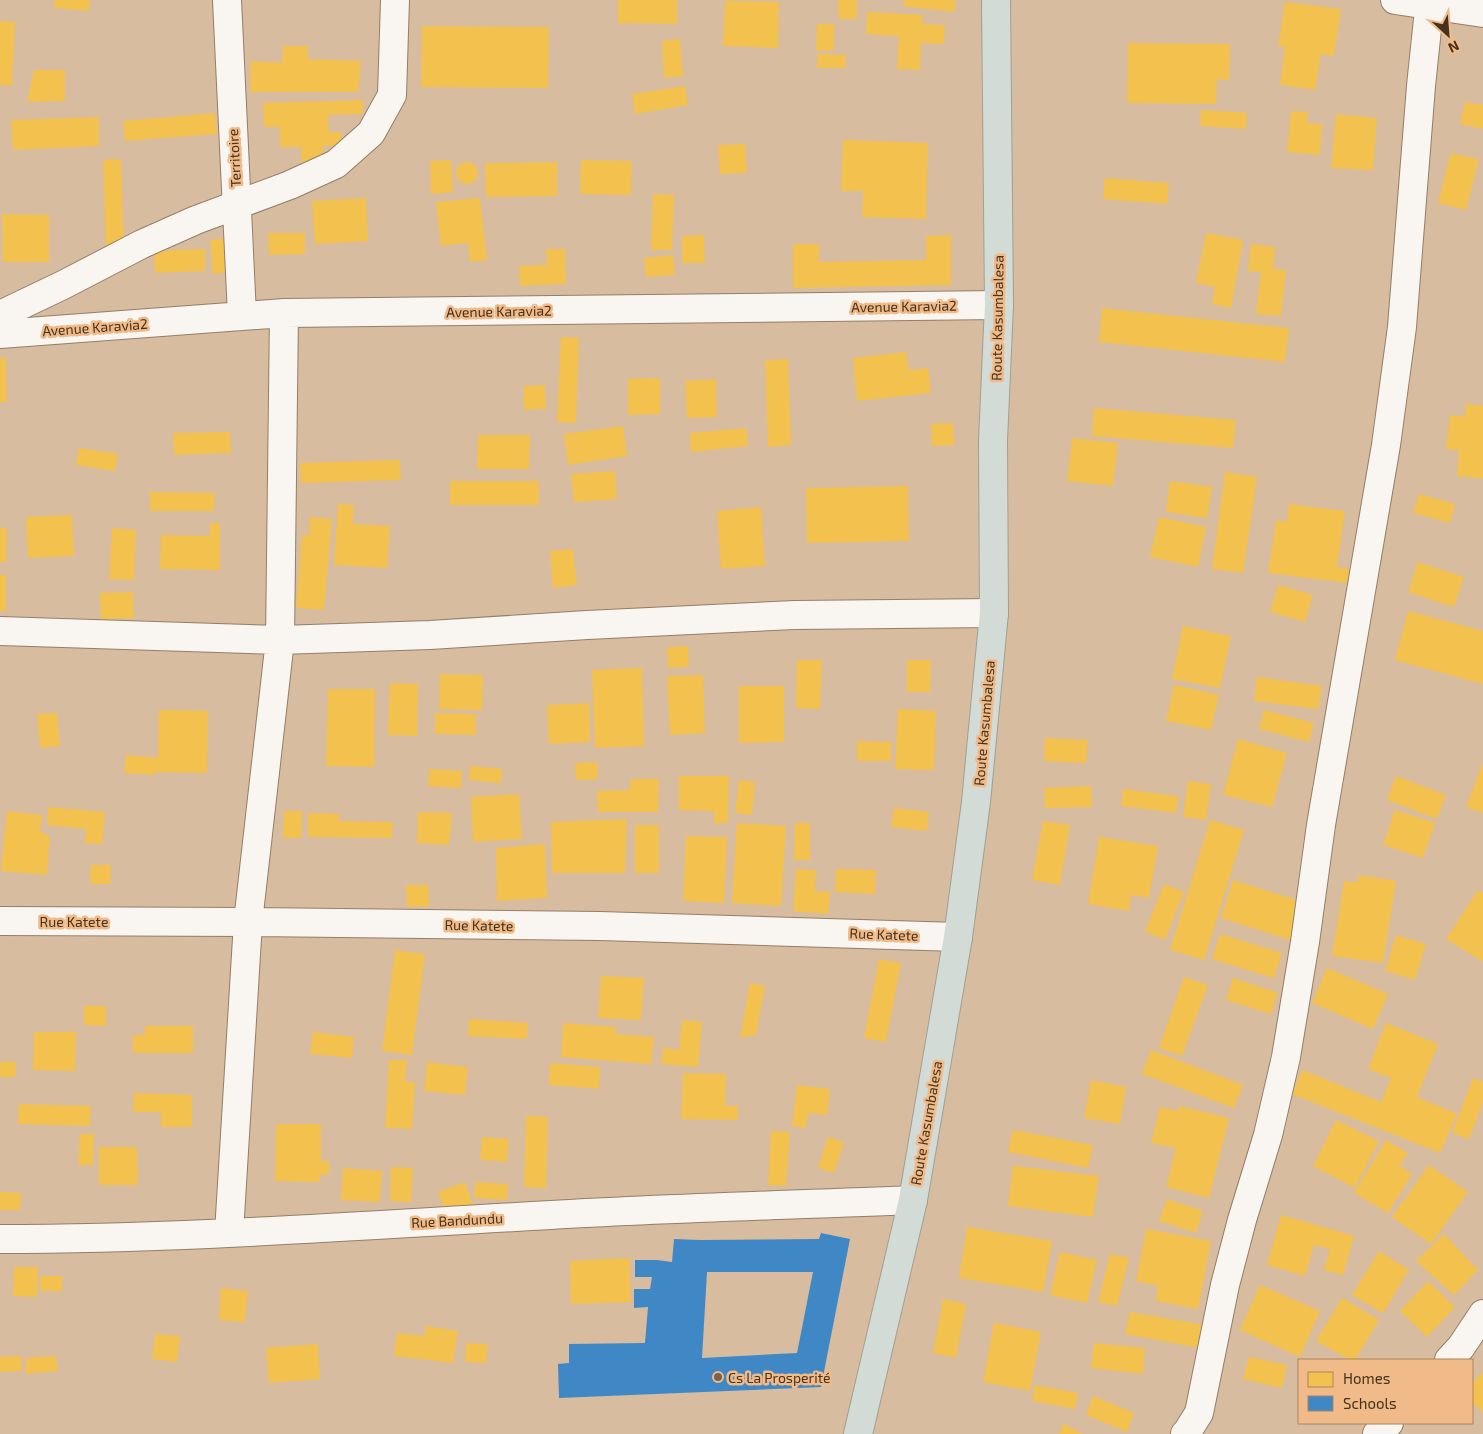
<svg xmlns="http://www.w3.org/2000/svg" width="1483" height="1434" font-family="'Exo 2',sans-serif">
	<rect width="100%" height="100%" fill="#d8bca0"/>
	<!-- homes -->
	<path fill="#f2c14e" d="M55 0H90L89 11 54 8Z
		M618 0H677V24L618 23Z
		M838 0H857V19H839Z
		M904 0H956L954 12 903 6Z
		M725 1 779 2 778 48 723 46Z
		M1285 2 1341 9 1334 56 1321 54 1315 90 1280 85 1285 47 1278 46Z
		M867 12 923 15 922 24 945 25 944 44 921 43 920 70 897 69 899 36 866 34Z
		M0 21 15 22 12 86 0 85Z
		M817 24H834V50L816 51Z
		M422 26 549 27 548 88 421 87Z
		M680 39 683 76 664 78 662 41Z
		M1128 43 1230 44 1229 80 1217 79 1216 104 1127 103Z
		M283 46H308V59L361 61 358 92H250L251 61 282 63Z
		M818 54 846 55 845 68H817Z
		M34 70H65V101L27 102Z
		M685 86 688 105 635 114 632 94Z
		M363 100V114L328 115 329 132H341V145L323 146V170L302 171 301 147H280V127H264L263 103Z
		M1465 102 1483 105V129L1460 124Z
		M1201 110 1247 113 1246 129 1200 126Z
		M1291 111 1308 112 1307 123 1322 124 1320 155 1287 152Z
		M215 113 217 134 125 141 123 121Z
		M1336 114 1377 118 1373 170 1331 168Z
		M99 117V146L13 150 11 120Z
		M843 140 928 143 926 219 862 217 863 191H841Z
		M745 144 747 173 720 174 718 145Z
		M1451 153 1479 159 1466 210 1438 203Z
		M121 159 124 250 106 251 103 160Z
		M451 160 453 192 431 194 430 161Z
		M581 160 632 161 631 195 580 194Z
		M456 173a11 11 0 1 1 22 0a11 11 0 1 1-22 0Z
		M557 162V196L486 197 485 163Z
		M1105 178 1169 183 1167 204 1103 199Z
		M653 194 674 195 672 250H651Z
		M366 198 368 241 315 244 312 201Z
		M480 198 487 260 470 262 468 243 441 246 436 202Z
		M2 214 49 215V262H3Z
		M268 233H305V254L269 255Z
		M1206 233 1243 240 1231 308 1212 304 1215 287 1196 283Z
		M704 235 705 263H682V236Z
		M951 235V285L793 288V244H819V262L926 260V236Z
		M227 238 230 272 213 274 210 240Z
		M1251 244 1275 247 1273 269 1286 270 1281 316 1256 314 1261 272 1248 271Z
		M205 249V271L155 273 154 251Z
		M546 249H565L566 284 520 286 519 266 547 265Z
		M673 255 675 275 646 277 644 258Z
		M1102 308 1289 328 1285 362 1099 342Z
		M561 337 579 338 576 423 557 422Z
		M906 352 909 370 928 368 931 393 857 401 853 358Z
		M0 358H6L7 402H0Z
		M788 359 791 445 768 447 765 360Z
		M660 378V414L628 415V379Z
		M716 379 717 417 687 418 685 381Z
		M545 385 546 409 524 410V386Z
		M1466 404 1483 406V479L1457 476 1459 450 1446 449 1450 415 1465 417Z
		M1094 408 1236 420 1233 448 1092 436Z
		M953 423 954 445 932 446 931 424Z
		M623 426 627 456 568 465 564 434Z
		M746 428 748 446 691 452 690 433Z
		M230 432 231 453 174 455 173 433Z
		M478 435H530L529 469H477Z
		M1072 438 1118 443 1113 486 1067 481Z
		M79 448 118 454 115 471 76 465Z
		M400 460 401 480 301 483 300 463Z
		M615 471 617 499 574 502 571 474Z
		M1225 472 1257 477 1243 573 1212 569Z
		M450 481H539V505H450Z
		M1170 481 1212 487 1207 518 1166 512Z
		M908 486 909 541 807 543 806 488Z
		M150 492 215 493 214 511H150Z
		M1419 494 1455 504 1450 523 1413 513Z
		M338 504 354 505 353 524 390 526 387 568 334 565Z
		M1289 504 1345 511 1337 567 1350 569 1348 583 1268 573 1276 520 1287 522Z
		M761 507 765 566 721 569 717 511Z
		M72 515 74 556 28 558 26 517Z
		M310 517 332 519 324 610 296 608 302 535 309 536Z
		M1159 517 1206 527 1198 567 1150 557Z
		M210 523H220V570L160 569 161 535 210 536Z
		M0 528H7L6 562H0Z
		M112 528 136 530 134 580 109 579Z
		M573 549 577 585 553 588 550 551Z
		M1418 562 1464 577 1454 607 1408 592Z
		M0 575H6V611H0Z
		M1278 585 1313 595 1305 622 1270 612Z
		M133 592 134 618 101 619 100 593Z
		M1408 611 1483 631V684L1395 660Z
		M1183 626 1231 636 1220 688 1172 679Z
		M688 646 689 667 668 668 667 647Z
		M797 660H822L820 709 796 708Z
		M907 660H931L930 692H907Z
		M642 668 644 746 595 748 592 670Z
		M440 674 483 675 482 710 439 709Z
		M703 675 705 733 670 735 667 676Z
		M1257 677 1322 686 1318 709 1254 701Z
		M390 683 418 684 417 736 388 735Z
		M1174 685 1219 695 1211 730 1166 721Z
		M739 686H784V742L739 743Z
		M328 689H375L374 767 326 766Z
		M589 703 590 742 549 744 547 705Z
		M898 709 936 711 934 770 895 769Z
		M159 710 208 711 207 773 157 772V765L156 775 124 773 126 755 158 758Z
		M1264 710 1314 723 1309 742 1259 729Z
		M57 713 60 746 40 748 37 714Z
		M435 713 476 714V735L435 734Z
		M1045 738 1088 740 1086 763 1044 761Z
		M1238 739 1287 753 1272 807 1223 795Z
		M857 741 891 742V761H857Z
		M597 762 598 779 576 780 575 763Z
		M1483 762V813L1466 807Z
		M470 766 502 769 501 783 469 780Z
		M429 769 462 771 461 788 428 786Z
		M679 776H729L728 823H714V811L679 810Z
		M1396 776 1446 795 1437 819 1387 800Z
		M630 779H659L658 812H598L597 791 630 790Z
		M739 780 755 782 752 815 735 813Z
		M1188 781 1211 784 1206 820 1183 817Z
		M1091 786 1092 807 1045 808 1044 788Z
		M1123 789 1178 796 1176 813 1121 806Z
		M519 794 522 839 473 842 471 797Z
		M48 807 105 812 102 844 85 843 86 829 47 825Z
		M894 808 929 812 927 831 891 827Z
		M1395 810 1435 823 1423 858 1383 845Z
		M7 811 42 815 40 831 50 837 47 875 1 871Z
		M284 811H302L301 838H283Z
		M418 812 452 813 449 845 417 843Z
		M308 813 339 814V821L393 822 392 838 308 837Z
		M627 819 625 873H552L551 822Z
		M1210 820 1244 830 1204 960 1170 950Z
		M1043 821 1070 825 1060 885 1032 880Z
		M737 823 786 826 781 906 732 903Z
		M795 823H810V860H794Z
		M635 825H659V873H635Z
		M686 836 727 837 724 903 683 901Z
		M1099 837 1158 846 1149 898 1131 895 1129 911 1088 904Z
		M545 844 547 898 497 901 496 848Z
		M91 865H111L110 884H90Z
		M796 869 816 870 815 891 830 892 828 914 793 911Z
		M836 869 876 870 875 894 835 892Z
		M1359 875 1396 881 1383 963 1332 956 1344 881 1357 883Z
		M1233 880 1303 902 1290 940 1221 918Z
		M1164 884 1184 892 1165 940 1145 932Z
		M406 885H428L429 906 407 907Z
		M1478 890 1483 893V962L1446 939Z
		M1220 934 1282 953 1274 978 1212 959Z
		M1396 935 1426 944 1415 980 1385 971Z
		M395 950 425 954 412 1055 382 1051Z
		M879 959 901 963 886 1042 864 1038Z
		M1327 968 1388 994 1373 1029 1312 1003Z
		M601 976 644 978 641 1020 598 1018Z
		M1184 977 1208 985 1182 1056 1159 1048Z
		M1233 978 1278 993 1271 1014 1226 1000Z
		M750 983 765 986 756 1035 740 1038Z
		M84 1006H106V1026L84 1025Z
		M469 1019 528 1023 527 1039 468 1036Z
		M682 1020 702 1022 698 1067 661 1064 663 1048 679 1050Z
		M563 1023 616 1027 615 1034 654 1037 651 1064 561 1057Z
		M1386 1023 1438 1044 1417 1097 1457 1114 1440 1153 1292 1094 1302 1070 1381 1102 1391 1078 1368 1069Z
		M145 1026H193V1053H133V1035H145Z
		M34 1032H76L75 1071 33 1070Z
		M313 1032 354 1037 352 1058 310 1054Z
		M1151 1050 1243 1085 1234 1108 1142 1074Z
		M389 1060H407L405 1082H415L412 1129 385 1128Z
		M0 1062H16L15 1077H0Z
		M427 1062 468 1067 465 1095 424 1091Z
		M550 1063 600 1067 599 1089 549 1085Z
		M683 1073 726 1074 725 1106H738V1120L681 1119Z
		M1473 1078 1483 1082V1102L1469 1139 1452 1133Z
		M1091 1080 1126 1087 1120 1124 1084 1118Z
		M797 1085 830 1089 827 1115 808 1113 806 1128 792 1126Z
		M134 1093 192 1095V1127H161V1112H133Z
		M19 1104 91 1106 90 1126 18 1124Z
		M1179 1106 1229 1118 1209 1198 1166 1187 1176 1148 1151 1143 1160 1107 1178 1111Z
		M526 1116 548 1117 546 1188 524 1187Z
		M1336 1120 1379 1141 1355 1188 1313 1166Z
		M276 1124H321V1161H329V1174L320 1175V1182L275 1181Z
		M1013 1130 1093 1145 1088 1168 1008 1152Z
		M771 1131 790 1132 786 1186 768 1185Z
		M80 1134H94L93 1165H78Z
		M482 1137 509 1139 507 1162 480 1160Z
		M828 1137 844 1142 834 1173 818 1168Z
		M1386 1140 1408 1153 1399 1166 1412 1174 1388 1213 1354 1193Z
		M99 1147H137L138 1185H99Z
		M1429 1165 1468 1192 1431 1244 1392 1217Z
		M1013 1166 1099 1176 1093 1217 1008 1206Z
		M391 1167 413 1168 411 1202 390 1201Z
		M343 1168 382 1171 380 1202 341 1200Z
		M465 1182 473 1205 447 1215 438 1192Z
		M475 1182 508 1184 507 1200 474 1198Z
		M0 1192 21 1193 20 1210H0Z
		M1167 1199 1203 1211 1196 1233 1159 1221Z
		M1281 1215 1354 1236 1343 1275 1324 1270 1330 1249 1314 1245 1305 1276 1267 1265Z
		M967 1227 1052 1241 1043 1292 959 1278Z
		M1146 1229 1211 1241 1198 1309 1156 1301 1158 1286 1136 1281Z
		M1444 1234 1478 1270 1454 1295 1416 1261Z
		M1379 1251 1409 1270 1383 1313 1352 1295Z
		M1060 1252 1097 1260 1087 1303 1050 1295Z
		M1110 1254 1129 1258 1117 1306 1098 1302Z
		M629 1258 631 1302 571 1304 570 1261Z
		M14 1267H38L37 1297 13 1296Z
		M40 1276H62V1291H40Z
		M1428 1281 1455 1307 1427 1337 1400 1311Z
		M1260 1285 1320 1311 1300 1357 1240 1330Z
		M221 1288 248 1291 245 1322 219 1320Z
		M1342 1298 1379 1320 1355 1360H1350L1316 1341Z
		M943 1299 966 1304 956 1358 933 1353Z
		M1130 1312 1204 1325 1200 1348 1125 1334Z
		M994 1323 1041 1332 1030 1391 983 1382Z
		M426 1326 458 1331 453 1363 394 1356 397 1333 424 1336Z
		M155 1334 180 1336 177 1362 152 1359Z
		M466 1343 488 1344 486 1363 465 1362Z
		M1094 1343 1145 1348 1143 1374 1091 1368Z
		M318 1344 320 1379 269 1383 266 1348Z
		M21 1356 22 1371 0 1372V1357Z
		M56 1356 58 1371 26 1374V1358Z
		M1249 1357 1287 1365 1282 1388 1243 1379Z
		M1481 1373 1483 1375V1412L1472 1402V1384Z
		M1035 1385 1078 1393 1075 1409 1032 1401Z
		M1093 1396 1134 1413 1127 1432 1086 1415Z
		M1063 1424 1084 1434H1059Z"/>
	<!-- schools -->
	<path fill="#3f88c5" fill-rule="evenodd" d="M821 1233 850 1239 821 1387 559 1398 558 1364 569 1363V1344L645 1343 648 1307 634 1308V1289H650L652 1277H635V1260H657L672 1262 674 1239 700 1240 819 1239ZM707 1272H813L797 1353 702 1358Z"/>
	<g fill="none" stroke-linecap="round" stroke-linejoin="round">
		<!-- minor casing -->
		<g stroke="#937e67" stroke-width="30">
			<path id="minor" d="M227 0 242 315
				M1395 0 1483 13
				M0 315 63 285 142 244 196 220 290 185 336 164 371 133 392 95 395 0
				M0 334 284 313 999 305
				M0 631 280 640 430 635 587 625 795 615 994 613
				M0 921 248 922 600 926 958 937
				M229 1233 248 922 280 640 284 313
				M0 1239C184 1239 367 1225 551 1215 671 1208 792 1205 913 1200
				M1449 1360 1461 1347 1483 1314
				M1185 1434 1187 1432 1199 1413 1225 1285 1242 1220 1268 1135 1286 1057 1305 942 1321 825 1386 445 1402 327 1421 86 1430 0
				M1377 1434 1389 1423"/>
		</g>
		<!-- highway casing -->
		<g stroke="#a0a091" stroke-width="30">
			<path id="highway" d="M858 1434 913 1200 958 937 976 802 994 613 993 441 999 305 996 0"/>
		</g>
		<!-- minor -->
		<use href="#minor" stroke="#f9f5f1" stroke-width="28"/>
		<!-- highway -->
		<use href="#highway" stroke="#d3dbd6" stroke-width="28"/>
	</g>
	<!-- markers -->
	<circle fill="#78624a" stroke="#f0bb88" stroke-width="2" cx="718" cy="1377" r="5"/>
	<g text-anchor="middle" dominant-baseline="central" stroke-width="5" stroke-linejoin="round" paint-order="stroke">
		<!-- street labels -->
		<g font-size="14" fill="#45311c" stroke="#f0bb88">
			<text transform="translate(234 158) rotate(-93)">Territoire</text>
			<text transform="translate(904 306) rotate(-1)">Avenue Karavia2</text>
			<text transform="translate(499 311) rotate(-1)">Avenue Karavia2</text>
			<text transform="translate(997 318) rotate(-89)">Route Kasumbalesa</text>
			<text transform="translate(95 327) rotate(-4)">Avenue Karavia2</text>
			<text transform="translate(984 723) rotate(-85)">Route Kasumbalesa</text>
			<text x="74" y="921">Rue Katete</text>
			<text transform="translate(479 925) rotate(1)">Rue Katete</text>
			<text transform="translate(884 934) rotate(2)">Rue Katete</text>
			<text transform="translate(926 1123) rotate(-80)">Route Kasumbalesa</text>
			<text transform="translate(457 1220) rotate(-3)">Rue Bandundu</text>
		</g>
		<!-- poi labels -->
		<g font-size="14" fill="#45311c" stroke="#f0bb88" text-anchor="start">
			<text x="728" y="1377">Cs La Prosperité</text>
		</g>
	</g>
	<!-- legend -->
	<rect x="1298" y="1359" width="175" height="65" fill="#f0bb88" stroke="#ac845d"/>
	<rect x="1308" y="1372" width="25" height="15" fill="#f2c14e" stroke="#ac845d"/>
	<text x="1343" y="1384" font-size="15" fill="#45311c">Homes</text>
	<rect x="1308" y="1396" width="25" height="15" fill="#3f88c5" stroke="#ac845d"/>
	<text x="1343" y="1409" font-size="15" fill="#45311c">Schools</text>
	<!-- north arrow -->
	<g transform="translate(1448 35) rotate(154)" stroke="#f0bb88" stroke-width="4" paint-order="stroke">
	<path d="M0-4L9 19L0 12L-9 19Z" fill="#45311c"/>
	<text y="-8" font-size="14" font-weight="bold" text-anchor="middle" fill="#45311c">N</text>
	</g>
</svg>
